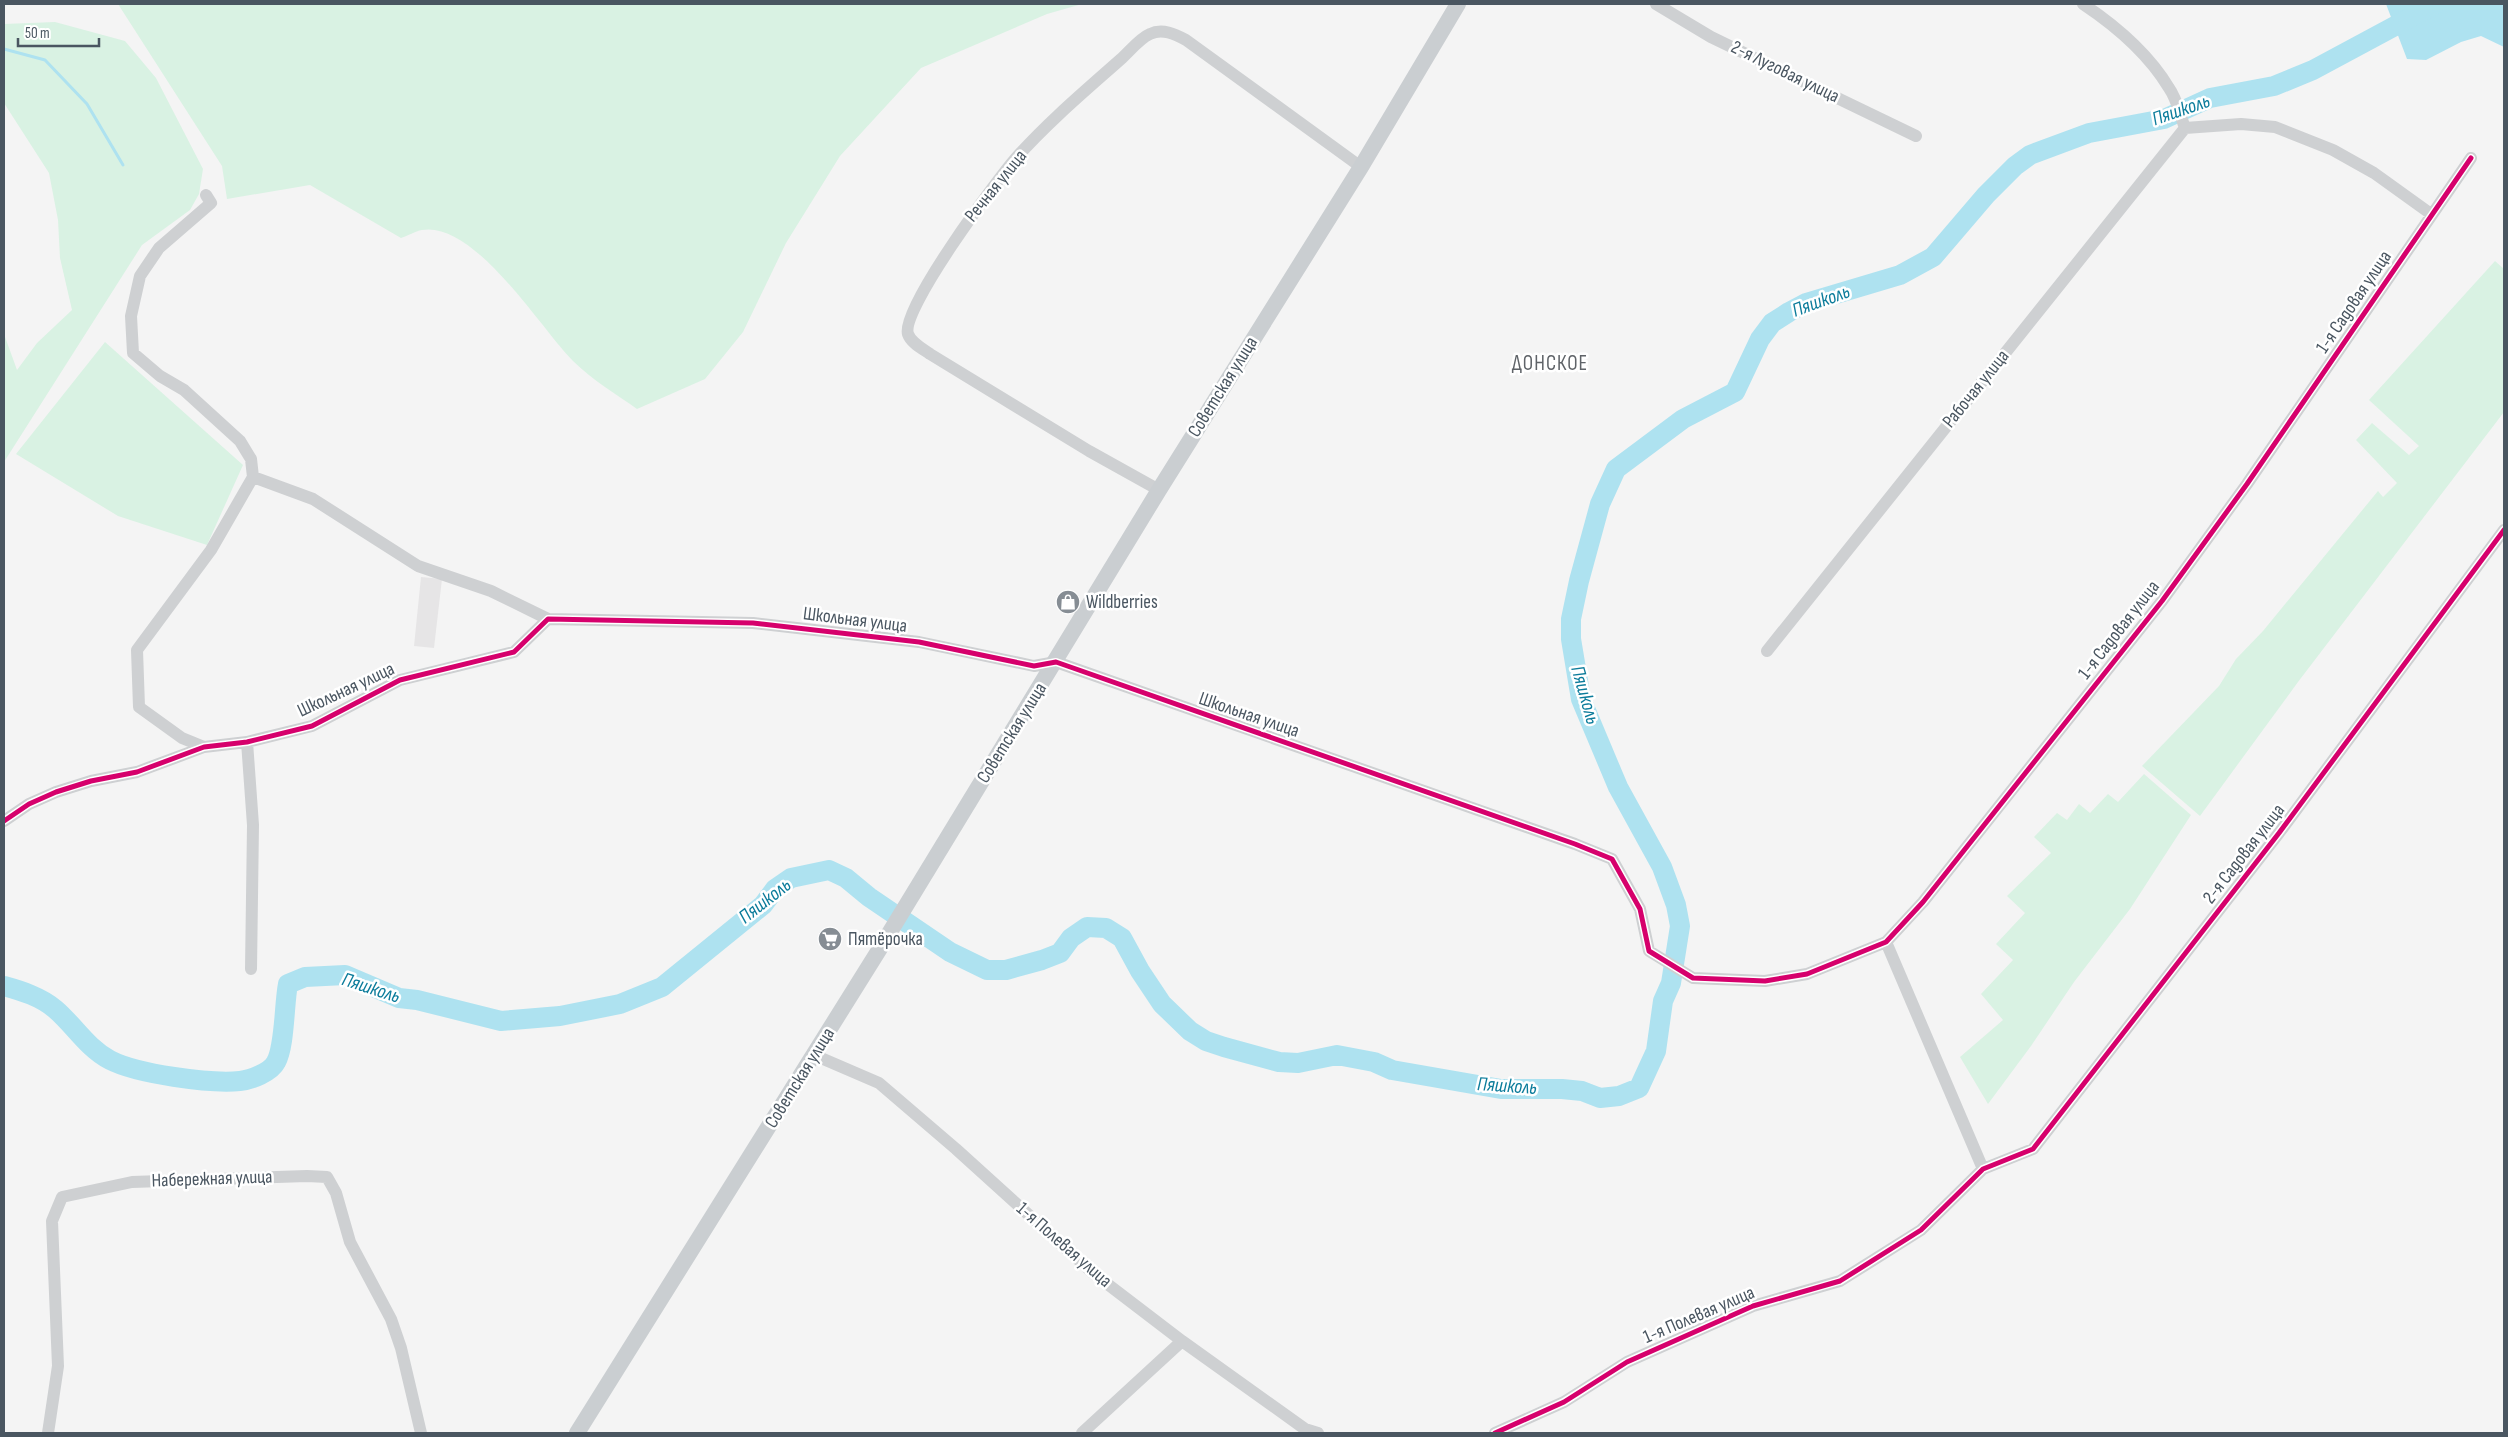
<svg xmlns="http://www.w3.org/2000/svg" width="2508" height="1437" font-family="'Sofia Sans Condensed',sans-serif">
	<rect width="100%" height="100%" fill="#f4f4f4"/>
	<!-- education -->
	<path fill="#e6e5e6" d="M421 577 442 579 434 648 414 646Z"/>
	<!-- green -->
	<path fill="#d9f2e3" d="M118 4H1082L1047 14 921 68 840 156 786 243 743 332 705 379 637 409C616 394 591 379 573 361 541 329 475 221 422 230 415 231 408 236 401 238L310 185 227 199 222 166Z
		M55 22 125 41 156 78 203 169 199 194 190 210 142 245 4 462V334L17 370 37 343 72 310 60 258 58 220 49 173 4 103V24Z
		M2495 261 2504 269V412L2298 682 2200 816 2142 766 2219 686 2236 659 2263 631 2378 491 2383 497 2397 483 2356 440 2372 423 2409 455 2419 446 2369 400Z
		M105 342 243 465 207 545 118 516 16 454Z
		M2144 774 2191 815 2130 909 2074 982 2031 1046 1988 1104 1960 1057 2003 1020 1981 994 2013 960 1996 944 2025 913 2007 896 2051 853 2034 837 2057 813 2067 820 2079 804 2090 813 2108 794 2118 802Z"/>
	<!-- water -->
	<path fill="#aee2f0" d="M2386 4H2504V47L2481 36 2461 42 2426 60 2407 59Z"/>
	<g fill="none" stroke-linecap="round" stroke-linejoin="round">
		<!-- stream -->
		<path stroke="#aee2f0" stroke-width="3" d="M4 49 45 60 87 104 123 165"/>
		<!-- river -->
		<path stroke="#aee2f0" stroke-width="20" d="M4 986C22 991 41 997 55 1009 74 1025 87 1048 110 1060 137 1074 210 1084 240 1081 251 1080 271 1072 276 1062 285 1046 284 1004 288 984L305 977 345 975 399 998 417 1000 501 1021 560 1016 620 1004 662 987 763 905 775 889 791 878 829 870 846 878 869 897 950 952 987 970H1006L1042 960 1060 953 1071 938 1087 927 1106 928 1122 938 1140 971 1162 1004 1190 1031 1206 1041 1224 1047 1279 1062 1298 1063 1337 1055 1374 1062 1392 1070 1501 1089H1562L1582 1091 1600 1098 1619 1096 1639 1088 1656 1051 1663 1001 1671 983 1680 926 1676 905 1662 867 1618 787 1581 699 1571 639V619L1579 581 1600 504 1616 469 1683 419 1735 392 1760 339 1772 323 1789 312 1806 303 1900 275 1933 257 1986 195 2015 166 2030 155 2089 133 2164 119 2210 98 2274 86 2313 70 2436 4"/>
		<!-- minor -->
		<path stroke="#ced0d2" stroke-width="12" d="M1656 4 1711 37 1916 136
			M2083 4C2116 26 2148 53 2169 88 2177 99 2180 115 2185 128
			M2185 128 2241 124 2275 127 2333 150 2374 173 2431 214
			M206 195 211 203 159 248 140 276 131 316 133 353 160 376 184 390 240 441 251 459 253 477
			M1159 490 1089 451 930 354C923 349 911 343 908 334 900 310 997 180 1016 158 1048 122 1086 90 1121 59 1130 51 1140 38 1150 34 1162 28 1175 34 1186 40L1361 167
			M1767 651 2185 128
			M247 742 253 825 251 969
			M204 747 182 738 139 707 137 650 211 550 253 477 313 499 418 566 491 591 548 619
			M4 821 29 804 56 792 91 781 137 772 204 747 247 742 312 726 400 680 514 652 548 619 753 623 919 642 1034 666 1056 662 1575 844 1612 859 1640 909 1649 951 1693 978 1765 981 1807 974 1886 942 1923 902 2162 601 2247 484 2471 158
			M1886 942 1983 1169
			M814 1055 879 1083 956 1149 1093 1273 1182 1341 1305 1429 1318 1433
			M48 1433 58 1366 52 1221 62 1197 132 1182 307 1176 327 1177 336 1193 350 1242 391 1319 401 1348 421 1433
			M1082 1433 1182 1341
			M1495 1433 1564 1402 1627 1362 1753 1306 1840 1281 1921 1230 1983 1169 2033 1149 2279 833 2504 530"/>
		<!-- major -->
		<path stroke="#caced1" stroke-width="16" d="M577 1433 879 950 1159 490 1361 167 1458 4"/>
		<!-- cycleway casing -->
		<g stroke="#fff" stroke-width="8">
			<path id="cycleway" d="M4 821 29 804 56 792 91 781 137 772 204 747 247 742 312 726 400 680 514 652 548 619 753 623 919 642 1034 666 1056 662 1575 844 1612 859 1640 909 1649 951 1693 978 1765 981 1807 974 1886 942 1923 902 2162 601 2247 484 2471 158
				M1495 1433 1564 1402 1627 1362 1753 1306 1840 1281 1921 1230 1983 1169 2033 1149 2279 833 2504 530"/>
		</g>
		<!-- cycleway -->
		<use href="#cycleway" stroke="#d6006c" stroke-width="5"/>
	</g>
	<!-- icons -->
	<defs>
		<g id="shop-disc" transform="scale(1.25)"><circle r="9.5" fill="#868d94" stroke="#fff"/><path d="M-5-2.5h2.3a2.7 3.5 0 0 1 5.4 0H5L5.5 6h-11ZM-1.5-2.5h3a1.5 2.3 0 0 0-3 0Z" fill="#fff"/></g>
		<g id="supermarket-disc" transform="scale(1.25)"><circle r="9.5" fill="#868d94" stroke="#fff"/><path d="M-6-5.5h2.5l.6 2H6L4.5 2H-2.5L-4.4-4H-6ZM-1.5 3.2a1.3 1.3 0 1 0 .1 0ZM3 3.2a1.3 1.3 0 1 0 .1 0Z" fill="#fff"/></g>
	</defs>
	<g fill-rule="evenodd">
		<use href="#shop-disc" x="1068" y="602"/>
		<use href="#supermarket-disc" x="830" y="939"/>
	</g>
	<g text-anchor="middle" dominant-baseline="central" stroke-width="5" stroke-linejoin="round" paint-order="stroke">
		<!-- street labels -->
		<g font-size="19" fill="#4a5661" stroke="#fff">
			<text transform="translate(1785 72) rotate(26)">2-я Луговая улица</text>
			<text transform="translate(996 186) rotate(-51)">Речная улица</text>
			<text transform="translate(2354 302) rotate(-56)">1-я Садовая улица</text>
			<text transform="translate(1223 387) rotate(-58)">Советская улица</text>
			<text transform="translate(1976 389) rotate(-51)">Рабочая улица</text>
			<text transform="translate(855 620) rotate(7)">Школьная улица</text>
			<text transform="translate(2119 630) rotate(-52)">1-я Садовая улица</text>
			<text transform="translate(346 690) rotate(-25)">Школьная улица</text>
			<text transform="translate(1249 715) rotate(19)">Школьная улица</text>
			<text transform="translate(1012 733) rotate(-58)">Советская улица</text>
			<text transform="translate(2244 854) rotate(-52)">2-я Садовая улица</text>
			<text transform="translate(800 1078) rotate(-58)">Советская улица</text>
			<text transform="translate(212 1179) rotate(-2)">Набережная улица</text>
			<text transform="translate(1064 1245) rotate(41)">1-я Полевая улица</text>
			<text transform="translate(1699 1315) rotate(-23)">1-я Полевая улица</text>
		</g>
		<!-- poi labels -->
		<g font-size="19" fill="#4a5661" stroke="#fff" text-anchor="start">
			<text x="1086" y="602">Wildberries</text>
			<text x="848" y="939">Пятёрочка</text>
		</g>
		<!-- water labels -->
		<g font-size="20" font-style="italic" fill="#0c7c9b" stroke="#fff">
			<text transform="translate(2181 110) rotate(-19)">Пяшколь</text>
			<text transform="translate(1821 301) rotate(-20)">Пяшколь</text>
			<text transform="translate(1585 695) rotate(74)">Пяшколь</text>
			<text transform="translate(765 901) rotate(-38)">Пяшколь</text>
			<text transform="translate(371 988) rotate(18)">Пяшколь</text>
			<text transform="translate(1507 1086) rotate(4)">Пяшколь</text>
		</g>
		<!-- quarter labels -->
		<g font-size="21" letter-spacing="1" fill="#5f6368" stroke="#fff">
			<text x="1550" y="363">ДОНСКОЕ</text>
		</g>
	</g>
	<!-- border -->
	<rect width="2508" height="1437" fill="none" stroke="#4a5661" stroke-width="10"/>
	<!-- scale -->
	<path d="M18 38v8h81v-8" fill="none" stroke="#4a5661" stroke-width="2.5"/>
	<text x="25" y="38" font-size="15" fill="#4a5661" stroke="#ffffff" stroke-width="4" paint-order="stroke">50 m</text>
</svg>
